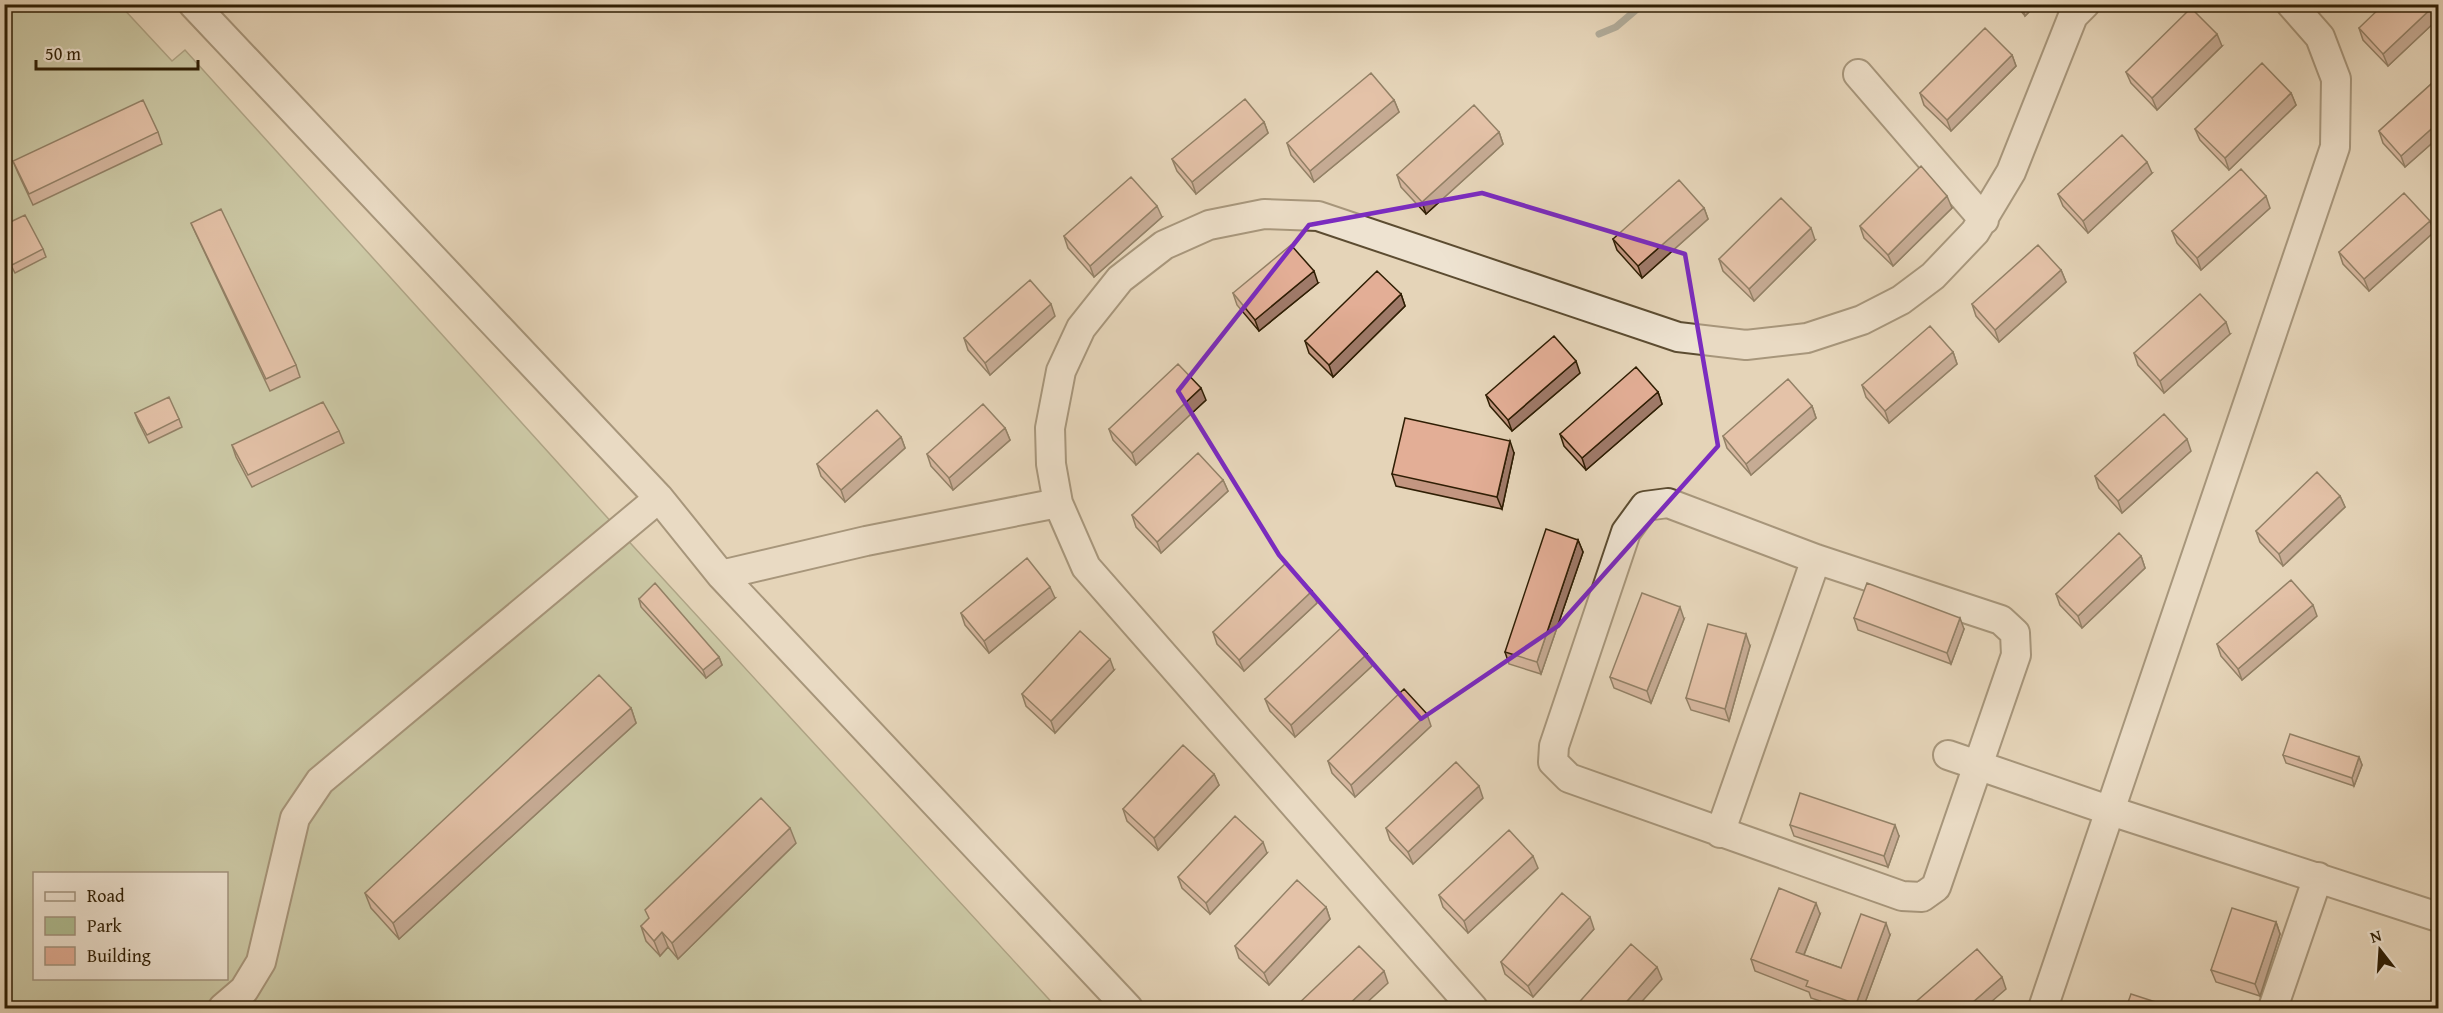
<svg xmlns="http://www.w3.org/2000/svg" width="2443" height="1013" font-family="'Gentium Book Plus',serif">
	<rect width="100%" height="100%" fill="#e5d4b8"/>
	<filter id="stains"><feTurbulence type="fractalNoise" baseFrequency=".00333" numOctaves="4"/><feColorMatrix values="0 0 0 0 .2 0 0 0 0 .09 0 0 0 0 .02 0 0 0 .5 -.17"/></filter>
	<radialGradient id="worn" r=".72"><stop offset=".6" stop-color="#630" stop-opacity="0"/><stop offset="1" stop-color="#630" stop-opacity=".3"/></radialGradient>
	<!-- green -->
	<path fill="#afbe93" stroke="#6f6e4c" stroke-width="1.5" fill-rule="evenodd" d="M5 4 120 5 172 61 185 50 633 546 1057 1008H5ZM34 874H226V978H34Z
		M2438 375V435L2434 421Z"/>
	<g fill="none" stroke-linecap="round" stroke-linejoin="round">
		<!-- stream -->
		<path stroke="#707971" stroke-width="7" d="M1599 34 1616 27 1643 4"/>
		<!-- minor casing -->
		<g stroke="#5c4c31" stroke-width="32">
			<path id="minor" d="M193 4 659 498 721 575 1128 1008
				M1858 74 1984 220
				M1668 503 1816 559 2001 620 2015 633 2016 655 1936 887 1922 897 1902 896 1569 778 1553 762 1554 746 1626 532 1645 506Z
				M721 575 866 541 1058 503
				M1948 755 2111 811 2438 917
				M1720 833 1816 559
				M223 1008 244 990 261 962 295 818 320 781 659 498
				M1473 1008 1086 567 1058 503 1051 464 1050 428 1061 371 1081 328 1120 279 1164 245 1209 225 1264 214 1318 216 1678 337 1746 345 1807 338 1862 320 1901 300 1933 276 1975 232 2011 172 2073 16 2085 4
				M2043 1008 2335 147 2336 79 2320 37 2291 4
				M2273 1008 2318 877"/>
		</g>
		<!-- minor -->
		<use href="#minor" stroke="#eee3d1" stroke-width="28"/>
	</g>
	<!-- wall -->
	<path fill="#c39681" stroke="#2f1e04" stroke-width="1.5" d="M2015 4H2037L2025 16Z
		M2439 4V18L2388 66 2363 40 2359 28Z
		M2222 46 2157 110 2131 83 2126 72Z
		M2012 55 2016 66 1951 131 1924 105 1920 93Z
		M2439 77V137L2405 167 2383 143 2379 131Z
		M2291 93 2296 105 2229 170 2200 140 2195 129Z
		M1394 100 1399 112 1314 182 1291 155 1287 143Z
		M1264 122 1268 133 1196 194 1177 171 1172 159Z
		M158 132 162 144 33 205 18 173 13 161Z
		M1499 132 1503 144 1426 214 1401 187 1397 175Z
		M2152 173 2088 233 2063 206 2058 194Z
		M1704 208 1708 219 1642 278 1617 250 1613 239Z
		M1952 208 1893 266 1864 238 1860 226Z
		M2270 208 2201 270 2177 243 2172 231Z
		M1162 217 1094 277 1068 248 1064 236Z
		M191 223 296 365 300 377 270 391 196 234Z
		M4 225 43 249 46 257 15 273 4 252Z
		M2434 232 2369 291 2343 264 2339 252Z
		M1815 240 1754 301 1723 271 1719 259Z
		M2061 270 2066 282 1999 342 1976 316 1972 304Z
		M1318 283 1259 331 1237 305 1233 293Z
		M1401 294 1405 306 1333 377 1309 353 1305 341Z
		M1055 316 990 375 968 350 964 338Z
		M2230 334 2164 393 2138 365 2134 353Z
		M1953 352 1957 364 1889 423 1866 397 1862 385Z
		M1580 373 1512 431 1490 406 1486 395Z
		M1658 392 1662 404 1586 470 1564 446 1560 434Z
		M1206 400 1136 465 1113 440 1109 429Z
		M1812 406 1816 418 1751 475 1727 448 1723 436Z
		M135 413 179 419 182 427 149 443 138 421Z
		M1005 428 1010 440 953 490 931 466 927 454Z
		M339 431 344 443 252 487 236 457 232 445Z
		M901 437 905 448 845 502 821 476 817 464Z
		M2191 451 2122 513 2099 488 2095 476Z
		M1514 453 1502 509 1396 486 1392 474Z
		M1223 480 1228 491 1161 553 1136 527 1132 515Z
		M2340 496 2345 507 2283 566 2260 542 2256 531Z
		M1578 540 1583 552 1541 674 1509 664 1505 652Z
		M2141 556 2145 568 2082 628 2060 605 2056 594Z
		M1055 598 989 653 965 625 961 613Z
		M639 599 719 657 722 665 706 678 641 607Z
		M1317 603 1244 671 1217 644 1213 632Z
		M2317 616 2242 680 2221 656 2217 644Z
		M1854 618 1964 629 1951 664 1858 630Z
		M1684 619 1651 703 1614 688 1610 677Z
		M1750 646 1729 721 1691 710 1686 698Z
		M1372 666 1295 737 1270 711 1265 699Z
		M1114 670 1055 733 1026 706 1022 694Z
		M631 708 636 723 399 939 371 908 365 893Z
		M1431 726 1355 797 1332 773 1328 761Z
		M2283 755 2359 757 2362 765 2354 786 2286 763Z
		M1214 774 1219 785 1158 850 1127 821 1123 809Z
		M1483 798 1413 864 1390 840 1386 828Z
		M1790 825 1899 836 1888 867 1794 836Z
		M796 843 678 959 668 947 660 956 646 941 641 926Z
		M1267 853 1210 914 1182 888 1178 877Z
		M1538 868 1468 933 1443 907 1439 895Z
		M1326 907 1330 919 1269 985 1239 958 1235 946Z
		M1820 914 1804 955 1841 968 1890 935 1863 1008H1841L1811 998 1809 992 1755 971 1751 959Z
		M2276 922 2280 934 2260 996 2216 982 2211 970Z
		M1594 929 1533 997 1505 974 1501 962Z"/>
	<!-- shaded-wall -->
	<path fill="#9f7a69" stroke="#2f1e04" stroke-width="1.5" d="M2021 4H2037L2025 16Z
		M2436 4H2439V18L2388 66 2383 54Z
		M2217 34 2222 46 2157 110 2152 98Z
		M2012 55 2016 66 1951 131 1947 120Z
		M2291 93 2296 105 2229 170 2225 158Z
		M1394 100 1399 112 1314 182 1310 171Z
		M1264 122 1268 133 1196 194 1192 182Z
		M2439 122V137L2405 167 2401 156Z
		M1499 132 1503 144 1426 214 1422 202Z
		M2147 162 2152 173 2088 233 2083 221Z
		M1947 196 1952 208 1893 266 1888 255Z
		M2266 196 2270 208 2201 270 2197 258Z
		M1157 206 1162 217 1094 277 1090 266Z
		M1704 208 1708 219 1642 278 1638 266Z
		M2430 221 2434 232 2369 291 2364 279Z
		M1811 228 1815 240 1754 301 1749 289Z
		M2061 270 2066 282 1999 342 1995 330Z
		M1314 271 1318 283 1259 331 1255 320Z
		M1401 294 1405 306 1333 377 1329 365Z
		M1051 304 1055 316 990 375 985 363Z
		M2226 322 2230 334 2164 393 2160 381Z
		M1953 352 1957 364 1889 423 1885 411Z
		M1576 361 1580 373 1512 431 1508 420Z
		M1201 388 1206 400 1136 465 1132 453Z
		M1658 392 1662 404 1586 470 1582 458Z
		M1812 406 1816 418 1751 475 1746 464Z
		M1005 428 1010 440 953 490 949 478Z
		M901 437 905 448 845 502 841 490Z
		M2187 439 2191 451 2122 513 2118 501Z
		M1510 441 1514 453 1502 509 1497 497Z
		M1223 480 1228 491 1161 553 1157 542Z
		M2340 496 2345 507 2283 566 2279 554Z
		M1578 540 1583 552 1541 674 1537 662Z
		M2141 556 2145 568 2082 628 2078 616Z
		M1050 587 1055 598 989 653 984 641Z
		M1312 591 1317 603 1244 671 1239 660Z
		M2313 605 2317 616 2242 680 2238 669Z
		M1680 607 1684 619 1651 703 1647 691Z
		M1960 618 1964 629 1951 664 1947 653Z
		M1746 634 1750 646 1729 721 1725 709Z
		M1367 654 1372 666 1295 737 1291 725Z
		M719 657 722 665 706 678 703 670Z
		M1110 659 1114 670 1055 733 1051 721Z
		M631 708 636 723 399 939 393 923Z
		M1427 714 1431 726 1355 797 1351 785Z
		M2359 757 2362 765 2354 786 2352 778Z
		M1214 774 1219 785 1158 850 1154 838Z
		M1479 786 1483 798 1413 864 1408 852Z
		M1895 825 1899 836 1888 867 1884 856Z
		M790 828 796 843 678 959 672 943Z
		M1263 842 1267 853 1210 914 1206 903Z
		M1533 856 1538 868 1468 933 1464 921Z
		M1816 903 1820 914 1800 964 1796 952Z
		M1326 907 1330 919 1269 985 1264 973Z
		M1590 917 1594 929 1533 997 1528 986Z
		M2276 922 2280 934 2260 996 2255 984Z
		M1886 923 1890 935 1863 1008H1858L1856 1004Z
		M662 932 668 947 660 956 654 941Z
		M1657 967 1662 979 1636 1008H1621Z
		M1384 971 1388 983 1361 1008H1345Z
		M2002 977 2006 989 1984 1008H1966Z"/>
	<!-- building -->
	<path fill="#e3ae96" stroke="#2f1e04" stroke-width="1.5" d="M2384 4H2436L2383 54 2359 28Z
		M2191 8 2217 34 2152 98 2126 72Z
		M1985 28 2012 55 1947 120 1920 93Z
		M2262 63 2291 93 2225 158 2195 129Z
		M1371 73 1394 100 1310 171 1287 143Z
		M2439 77V122L2401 156 2379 131Z
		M1245 99 1264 122 1192 182 1172 159Z
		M143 100 158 132 29 194 13 161Z
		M1474 105 1499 132 1422 202 1397 175Z
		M2122 135 2147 162 2083 221 2058 194Z
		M1921 166 1947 196 1888 255 1860 226Z
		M2241 169 2266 196 2197 258 2172 231Z
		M1131 177 1157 206 1090 266 1064 236Z
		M1679 180 1704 208 1638 266 1613 239Z
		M2404 193 2430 221 2364 279 2339 252Z
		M1781 198 1811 228 1749 289 1719 259Z
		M221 209 296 365 266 379 191 223Z
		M25 215 43 249 12 265 4 250V225Z
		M1291 245 1314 271 1255 320 1233 293Z
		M2038 245 2061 270 1995 330 1972 304Z
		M1377 271 1401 294 1329 365 1305 341Z
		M1030 280 1051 304 985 363 964 338Z
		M2200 294 2226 322 2160 381 2134 353Z
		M1930 326 1953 352 1885 411 1862 385Z
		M1554 336 1576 361 1508 420 1486 395Z
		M1178 364 1201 388 1132 453 1109 429Z
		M1636 367 1658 392 1582 458 1560 434Z
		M1788 379 1812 406 1746 464 1723 436Z
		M169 397 179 419 147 435 135 413Z
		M323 402 339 431 248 475 232 445Z
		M983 404 1005 428 949 478 927 454Z
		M877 410 901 437 841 490 817 464Z
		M2164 414 2187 439 2118 501 2095 476Z
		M1405 418 1510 441 1497 497 1392 474Z
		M1198 453 1223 480 1157 542 1132 515Z
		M2317 472 2340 496 2279 554 2256 531Z
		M1546 529 1578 540 1537 662 1505 652Z
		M2119 533 2141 556 2078 616 2056 594Z
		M1027 558 1050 587 984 641 961 613Z
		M1286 563 1312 591 1239 660 1213 632Z
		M2291 580 2313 605 2238 669 2217 644Z
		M655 583 719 657 703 670 639 599Z
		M1867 583 1960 618 1947 653 1854 618Z
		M1642 593 1680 607 1647 691 1610 677Z
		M1708 624 1746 634 1725 709 1686 698Z
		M1342 627 1367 654 1291 725 1265 699Z
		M1080 631 1110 659 1051 721 1022 694Z
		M599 675 631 708 393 923 365 893Z
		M1404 689 1427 714 1351 785 1328 761Z
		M2290 734 2359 757 2352 778 2283 755Z
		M1183 745 1214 774 1154 838 1123 809Z
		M1456 762 1479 786 1408 852 1386 828Z
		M1800 793 1895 825 1884 856 1790 825Z
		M761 798 790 828 672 943 662 932 654 941 641 926 649 918 645 910Z
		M1235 816 1263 842 1206 903 1178 877Z
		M1509 830 1533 856 1464 921 1439 895Z
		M1297 880 1326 907 1264 973 1235 946Z
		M1779 888 1816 903 1796 952 1841 968 1861 914 1886 923 1856 1004 1806 986 1808 981 1751 959Z
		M1562 893 1590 917 1528 986 1501 962Z
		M2232 908 2276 922 2255 984 2211 970Z
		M1631 944 1657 967 1621 1008H1574Z
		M1359 946 1384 971 1345 1008H1296L1295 1007Z
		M1977 949 2002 977 1966 1008H1914L1911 1006Z
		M2131 994 2174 1008H2126Z
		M2300 1004 2314 1008H2298Z"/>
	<!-- marked area -->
	<path d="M0 0H2443V1013H0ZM1482 193 1685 254 1718 446 1558 626 1421 719 1279 555 1178 391 1309 225Z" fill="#e5d4b8" fill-opacity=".55" fill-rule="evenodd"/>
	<path fill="none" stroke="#7b2cbf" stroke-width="4.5" stroke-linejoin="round" d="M1482 193 1685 254 1718 446 1558 626 1421 719 1279 555 1178 391 1309 225Z"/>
	<!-- margin -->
	<rect width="2443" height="1013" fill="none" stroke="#e5d4b8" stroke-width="24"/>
	<rect x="6" y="6" width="2431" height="1001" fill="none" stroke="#2f1e04" stroke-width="3"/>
	<rect x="12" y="12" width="2419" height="989" fill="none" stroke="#2f1e04" stroke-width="1.5"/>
	<!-- legend -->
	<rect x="33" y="872" width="195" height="108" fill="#eee3d1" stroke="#a2947f" stroke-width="1.5"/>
	<rect x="45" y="892" width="30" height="9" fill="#eee3d1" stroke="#a2947f" stroke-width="1.5"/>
	<text x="87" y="902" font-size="18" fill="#2f1e04">Road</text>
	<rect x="45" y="917" width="30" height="18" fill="#afbe93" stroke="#a2947f" stroke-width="1.5"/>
	<text x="87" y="932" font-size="18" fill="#2f1e04">Park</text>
	<rect x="45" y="947" width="30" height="18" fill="#e3ae96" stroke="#a2947f" stroke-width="1.5"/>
	<text x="87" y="962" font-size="18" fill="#2f1e04">Building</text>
	<!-- north arrow -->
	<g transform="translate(2380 950) rotate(343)" stroke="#eee3d1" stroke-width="4.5" paint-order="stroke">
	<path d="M0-4.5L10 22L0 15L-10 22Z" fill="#2f1e04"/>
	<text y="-9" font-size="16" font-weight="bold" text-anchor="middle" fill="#2f1e04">N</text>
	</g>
	<!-- scale -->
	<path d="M36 60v9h162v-9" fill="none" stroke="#2f1e04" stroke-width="3"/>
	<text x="45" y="60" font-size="18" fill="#2f1e04" stroke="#eee3d1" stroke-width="4.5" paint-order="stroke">50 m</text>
	<rect width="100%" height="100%" filter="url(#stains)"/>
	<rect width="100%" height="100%" fill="url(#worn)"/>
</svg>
